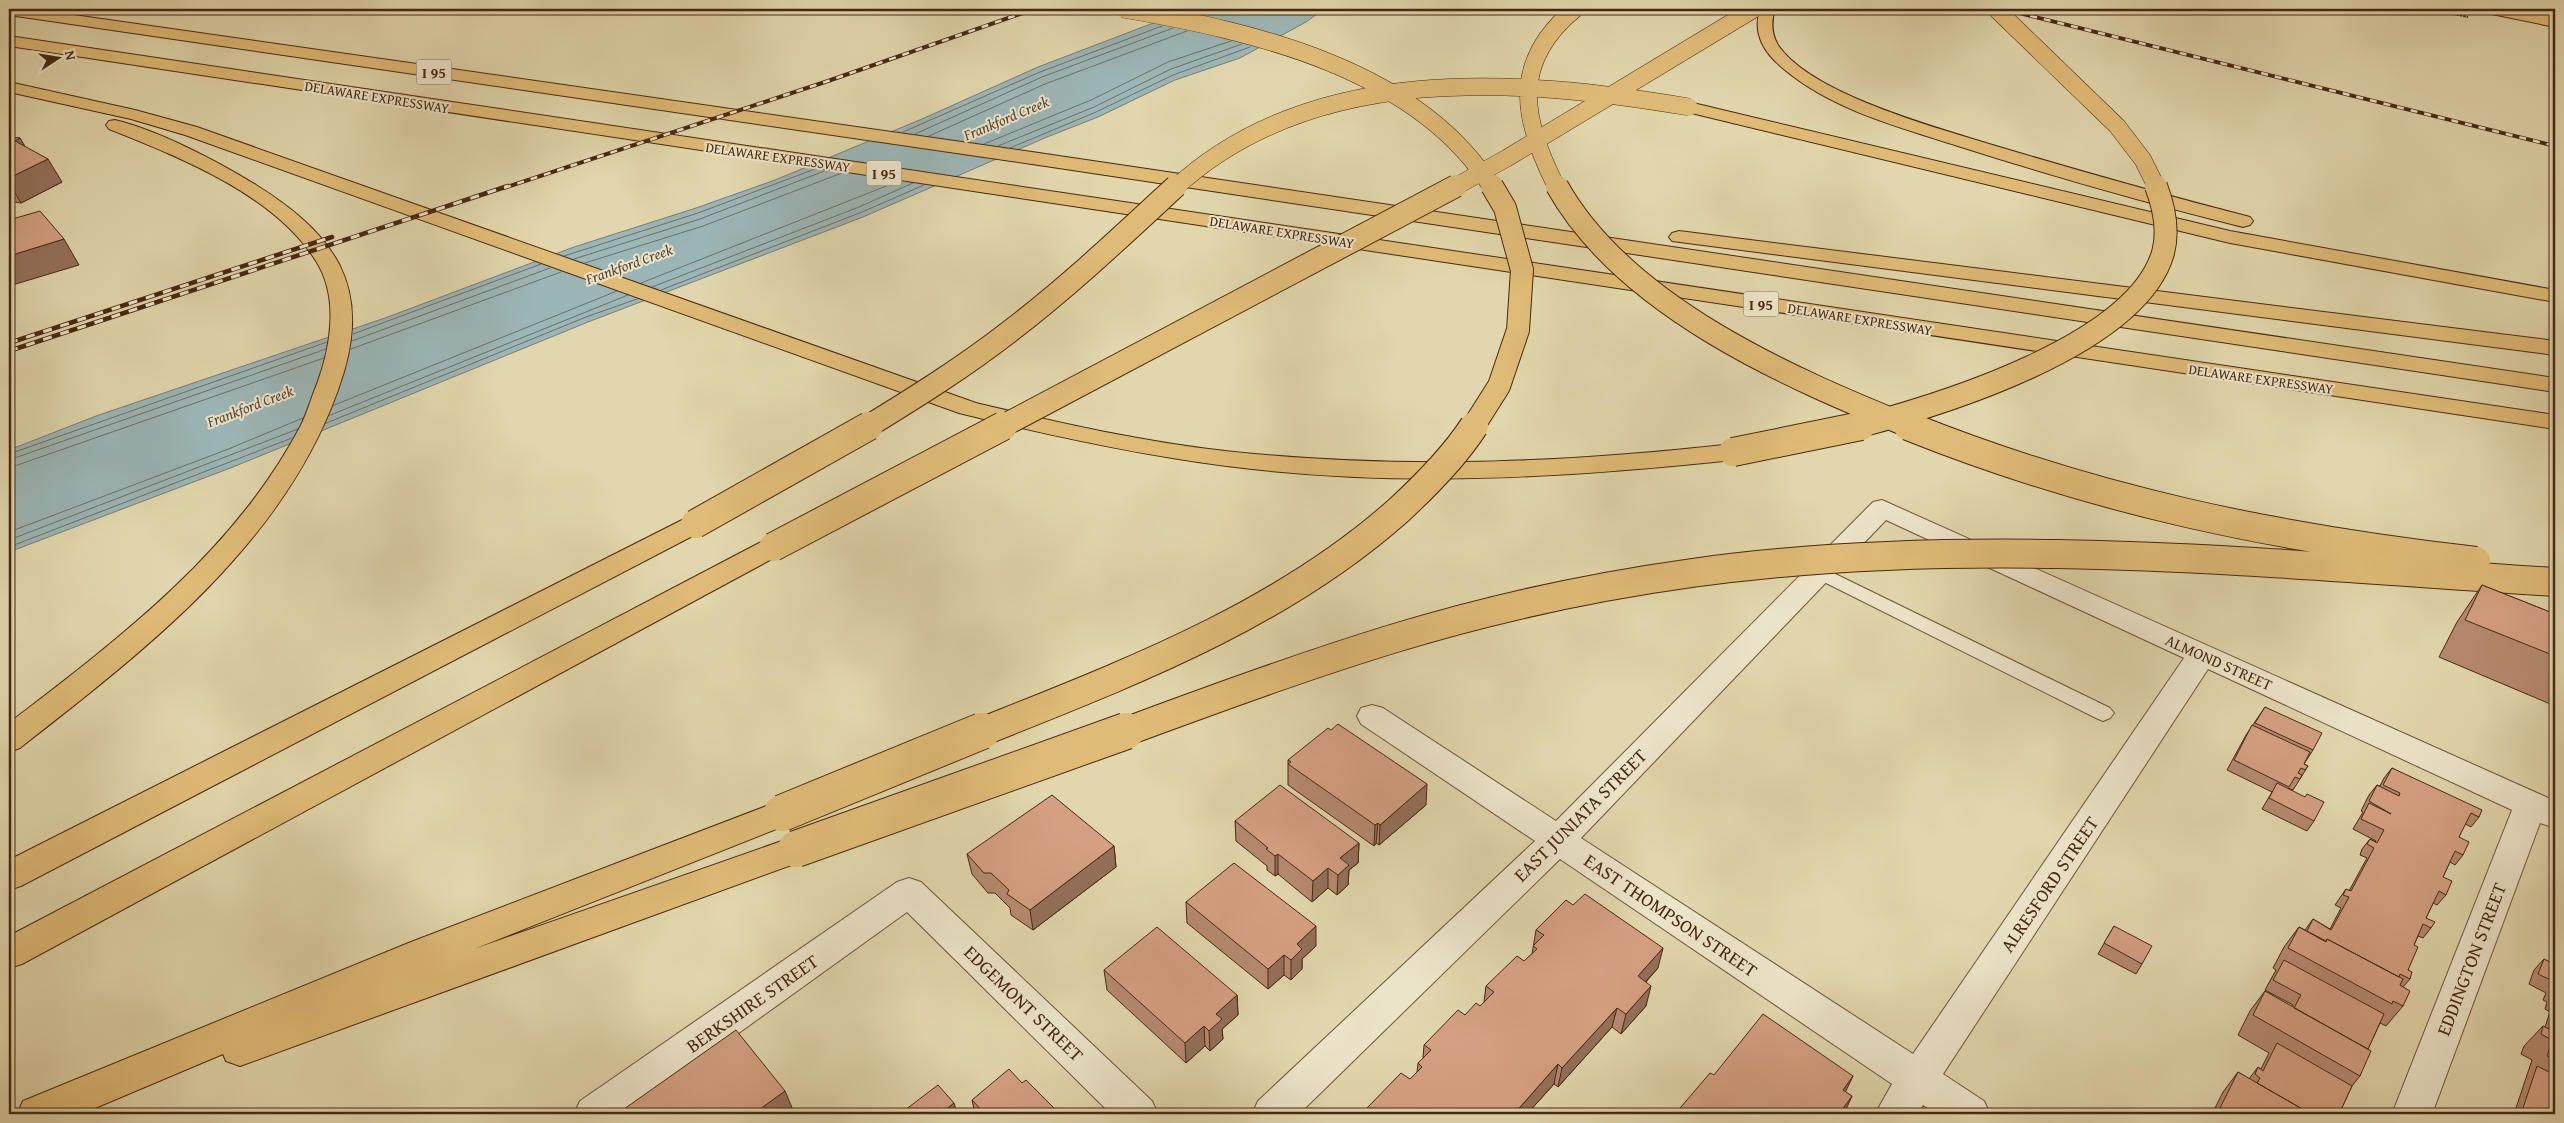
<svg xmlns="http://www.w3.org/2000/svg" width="2564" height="1123" font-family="'Gentium Book Plus',serif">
	<rect width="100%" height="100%" fill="#e1d6ac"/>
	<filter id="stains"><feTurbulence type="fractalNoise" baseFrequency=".004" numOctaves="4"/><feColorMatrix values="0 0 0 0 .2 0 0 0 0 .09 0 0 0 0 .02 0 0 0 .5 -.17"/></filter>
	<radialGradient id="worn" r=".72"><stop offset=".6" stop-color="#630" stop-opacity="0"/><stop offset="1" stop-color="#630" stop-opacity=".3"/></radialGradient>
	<!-- water -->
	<path fill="#9bb6b7" stroke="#797d74" d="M1190 9H1324L1306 22 1240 58 1175 80 1098 117 1047 137 863 217 588 322 233 467 9 552V450L96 416 385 318 574 247 696 208 775 180 922 119 1038 67Z"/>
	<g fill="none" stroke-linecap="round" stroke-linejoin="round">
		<!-- shore -->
		<path stroke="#706f64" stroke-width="1" d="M903 132 1040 72 1162 26
			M915 134 1042 77 1173 28
			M929 136 1045 84 1187 31
			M984 144 1091 100 1168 62 1231 41
			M998 146 1094 107 1171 69 1242 44
			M1010 148 1096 112 1173 75 1250 47
			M564 256 698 213 815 169
			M574 259 700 219 827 170
			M585 263 703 226 842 173
			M641 283 899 181
			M652 287 859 207 913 183
			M661 290 862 212 924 185
			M353 334 541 264
			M352 341 550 268
			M351 349 561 272
			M332 406 617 291
			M328 416 628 295
			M324 424 586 317 637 299
			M9 454 327 342
			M9 460 326 349
			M9 468 324 358
			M9 532 226 450 303 418
			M9 540 298 429
			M9 547 292 438"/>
		<!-- lane casing -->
		<g stroke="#6d5437" stroke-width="2">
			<path id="lane" d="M1819 566 2110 708 2114 713 2110 718 2103 721 2096 718 1812 576 1810 572 1812 568Z"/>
		</g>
		<!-- street casing -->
		<g stroke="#6d5437" stroke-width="2">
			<path id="street" d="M1882 500 2555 801V828L2540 823 2432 1114H2392L2512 810 2208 669 1943 1074 1984 1101 1990 1114H1937L1923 1105 1917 1114H1875L1892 1084 1560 859 1299 1114H1252L1258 1101 1535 841 1361 724 1357 716 1361 708 1372 705 1383 708 1556 821 1873 502ZM1886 520 2184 658 1913 1054 1581 838Z
				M909 878 921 882 1152 1101 1158 1114H1111L907 912 626 1114H574L580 1101 897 882Z"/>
		</g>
		<!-- primary casing -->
		<g stroke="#462810" stroke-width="2">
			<path id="primary" d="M2484 9H2513L2555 17V27L2492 14Z"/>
		</g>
		<!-- highway casing -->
		<g stroke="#462810" stroke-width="2">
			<path id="highway" d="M9 9H32L1032 152 2555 378V392L1032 164 9 15Z
				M1760 9H1775C1771 22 1771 33 1778 45 1812 96 1948 131 2006 149 2087 173 2168 196 2250 217L2253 221 2250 225 2243 227C2147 203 2052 176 1958 146 1899 127 1833 110 1785 70 1765 54 1752 35 1760 9Z
				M2520 9H2543L2555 12V22L2523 12Z
				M9 36 2555 415V429L9 46Z
				M9 82 135 110 197 127 976 403C1068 425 1161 446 1255 454 1417 469 1571 462 1733 444L1742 447 1746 452 1742 457 1733 460C1573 477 1412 487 1252 469 1153 458 1056 437 959 413L185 135 131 119 9 92Z
				M1689 102 2230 231 2555 290V302L2230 243 1683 111 1680 107 1683 103Z
				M115 120C160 131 217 161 256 185 288 205 321 230 339 264 360 305 353 349 338 390 283 545 145 650 20 748L9 752V723C119 639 234 552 300 427 307 414 311 398 317 384 331 346 339 297 316 261 274 194 179 157 109 129L106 125 109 121Z
				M1679 231 2555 341V355L1672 241 1669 237 1672 233Z
				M695 516 704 518 708 524 704 530 21 886 9 890V860L686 518Z
				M773 538 783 541 787 547 783 553 22 964 9 968V936L763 541Z
				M782 800 794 804 799 813 794 822 474 949 796 836 808 839 813 849 808 859 240 1066 226 1061 223 1054 81 1114H17L23 1101 411 942Z"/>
		</g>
		<!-- path -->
		<path stroke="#462810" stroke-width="2" stroke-dasharray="2.5 1" stroke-linecap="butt" d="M2429 9 2468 17"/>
		<!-- lane -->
		<use href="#lane" fill="#ece4c9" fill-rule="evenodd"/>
		<!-- street -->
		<use href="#street" fill="#ece4c9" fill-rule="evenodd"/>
		<!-- primary -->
		<use href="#primary" fill="#e0bb76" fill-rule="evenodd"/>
		<!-- highway -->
		<use href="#highway" fill="#e0bb76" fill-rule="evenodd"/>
		<!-- rail-far1 casing -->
		<g stroke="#462810" stroke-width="4">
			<path id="rail-far1" d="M2003 9 2555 146
				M504 188 828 81 1034 9"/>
		</g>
		<!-- rail casing -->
		<g stroke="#462810" stroke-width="4.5">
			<path id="rail" d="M9 343 332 237
				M9 351 508 186"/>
		</g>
		<!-- rail-far1 -->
		<use href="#rail-far1" stroke="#ece4c9" stroke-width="2.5" stroke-dasharray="7" stroke-linecap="butt"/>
		<!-- rail -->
		<use href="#rail" stroke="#ece4c9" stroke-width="3" stroke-dasharray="9" stroke-linecap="butt"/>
		<!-- highway-bridge-far3 casing -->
		<g stroke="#462810" stroke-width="18" stroke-linecap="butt">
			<path id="highway-bridge-far3" d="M1123 9C1252 31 1419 69 1492 188
				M1996 9 2117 126 2143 160 2157 188
				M1175 188C1312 62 1518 78 1689 107
				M1453 188 1507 158 1754 9
				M1557 188C1522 120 1510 62 1575 9"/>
		</g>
		<!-- highway-bridge-far2 casing -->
		<g stroke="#462810" stroke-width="24" stroke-linecap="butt">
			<path id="highway-bridge-far2" d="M1557 186C1624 306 1789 378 1911 427
				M867 427C916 397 964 367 1009 332 1068 287 1122 236 1176 186
				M1001 427 1456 186
				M1473 427 1499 386 1518 330 1522 270 1505 208 1492 186
				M1857 427C1940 405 2136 346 2163 253 2169 231 2164 207 2156 186"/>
		</g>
		<!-- highway-bridge-far1 casing -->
		<g stroke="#462810" stroke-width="30" stroke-linecap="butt">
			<path id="highway-bridge-far1" d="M1908 426C2095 501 2276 538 2476 561
				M1733 452 1861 426
				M695 524 869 426
				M773 547 1003 426
				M979 733C1126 674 1279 617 1399 510 1426 485 1454 457 1474 426
				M1122 733C1212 700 1301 667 1392 639 1490 609 1591 587 1692 573 1978 533 2269 564 2555 582"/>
		</g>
		<!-- highway-bridge casing -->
		<g stroke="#462810" stroke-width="38" stroke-linecap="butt">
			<path id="highway-bridge" d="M782 813 982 731
				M796 849 1126 731"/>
		</g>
		<!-- highway-bridge-far3 -->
		<use href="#highway-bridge-far3" stroke="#e0bb76" stroke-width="17"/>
		<!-- highway-bridge-far2 -->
		<use href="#highway-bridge-far2" stroke="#e0bb76" stroke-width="22"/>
		<!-- highway-bridge-far1 -->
		<use href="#highway-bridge-far1" stroke="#e0bb76" stroke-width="28"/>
		<!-- highway-bridge -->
		<use href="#highway-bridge" stroke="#e0bb76" stroke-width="36"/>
	</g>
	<!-- wall -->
	<path fill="#b68a6f" stroke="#462810" d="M9 137 20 138 24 146 62 182 21 203 9 201Z
		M2482 585 2555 614V706L2439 657 2457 622Z
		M2265 707 2313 750 2304 764 2308 766 2300 779 2293 790 2288 788 2314 821 2307 831 2262 809 2272 792 2227 770 2246 735Z
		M1288 760 1426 805 1379 845 1376 843 1374 846 1288 785Z
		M2392 768 2479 817 2471 827 2465 824 2459 837 2463 855 2455 865 2450 862 2443 877 2446 895 2437 905 2433 903 2426 918 2431 928 2423 938 2418 936 2414 945 2408 970 2410 979 2403 987V1006L2386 1026 2380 1023 2368 1049 2360 1076 2352 1086 2339 1114H2212L2223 1092 2238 1072 2249 1079 2258 1067 2261 1069 2269 1053 2238 1035 2250 1011 2265 991 2292 1007 2293 1005 2265 990 2276 970 2273 968 2284 947 2299 927 2305 930 2313 919 2330 929 2341 908 2335 905 2346 889 2349 891 2367 858 2360 855 2362 849 2370 839 2375 842 2376 841 2353 829 2363 812 2361 811 2369 795 2377 785 2380 786 2384 778Z
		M1235 821 1359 843 1358 863 1349 870 1348 885 1337 895 1328 888 1312 902 1278 874 1275 876 1267 870V866L1236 841Z
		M1114 846 1116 867 1033 930 1011 915 1010 908 995 893H988L972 874 967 854Z
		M1186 902 1316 946 1302 959V969L1291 980 1284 975 1268 989 1187 923Z
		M2114 926 2142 964 2136 974 2098 954Z
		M1536 930 1658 968 1646 982V1006L1621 1034 1612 1027 1558 1087 1554 1084 1527 1114H1365V1110L1410 1079 1417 1072 1418 1063 1423 1058 1424 1045 1465 1015 1480 1006 1484 1002 1486 986 1524 961 1532 954Z
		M2544 959 2555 965V1114H2514L2532 1060 2521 1054 2524 1046 2543 1026 2545 1027 2550 1012 2545 1009 2547 1002 2543 1000 2546 993 2529 984 2534 970Z
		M1104 970 1237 995 1238 1015 1222 1029 1223 1039 1210 1051 1205 1046 1186 1063 1107 990Z
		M1022 1083 1060 1114H975L972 1100Z"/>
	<!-- shaded-wall -->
	<path fill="#94705a" stroke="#462810" d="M20 138 34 162 15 141Z
		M48 159 62 182 21 203 9 183V178Z
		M64 239 79 265 9 286V256Z
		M1427 784 1426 805 1379 845 1380 825Z
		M1378 823 1376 843 1374 846 1375 825Z
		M1359 843 1358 863 1349 870 1348 885 1337 895 1338 875 1340 858Z
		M1114 846 1116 867 1033 930 1030 910Z
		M1278 854V874L1275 876V856Z
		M1328 868V888L1312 902 1313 881Z
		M1316 926V946L1302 959V969L1291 980V960L1297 944Z
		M1663 948 1658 968 1632 996 1638 976Z
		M1284 955V975L1268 989V969Z
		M1651 986 1646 1006 1621 1034 1626 1014Z
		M1237 995 1238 1015 1222 1029 1223 1039 1210 1051 1209 1031 1216 1014Z
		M1617 1008 1612 1027 1558 1087 1562 1068Z
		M1204 1026 1205 1046 1186 1063 1185 1043Z
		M1558 1064 1554 1084 1527 1114H1514Z
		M1853 1076 1844 1095 1843 1090Z
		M785 1091 793 1110 787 1114H753Z
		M1852 1096 1844 1114H1839Z
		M954 1103 957 1113 955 1114H940Z"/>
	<!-- building -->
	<path fill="#d4a081" stroke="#462810" d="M9 137 20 138 15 141 48 159 9 178Z
		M40 211 64 239 9 256V220Z
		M2482 585 2555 614V656L2465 620Z
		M2265 707 2322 733 2313 750 2255 723Z
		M1338 724 1427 784 1380 825 1378 823 1375 825 1288 764 1291 762 1288 760 1328 728 1331 730Z
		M2252 725 2310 752 2304 764 2308 766 2305 770 2301 768 2298 773 2302 775 2300 779 2295 777 2289 787 2234 760Z
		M2392 768 2482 810 2479 817 2471 813 2459 837 2469 842 2463 855 2455 851 2443 877 2452 881 2446 895 2439 891 2426 918 2435 922 2431 928 2423 924 2414 945 2418 947 2408 970 2412 972 2410 979 2400 974 2399 977 2327 939 2326 941 2307 931 2313 919 2331 930 2349 897 2343 895 2346 889 2351 891 2374 848 2367 844 2370 839 2377 843 2384 830 2361 819 2369 803 2391 814 2369 801 2377 785 2399 796 2400 793 2383 785Z
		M2277 783 2305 797 2307 794 2324 802 2314 821 2269 798Z
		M1280 785 1359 843 1340 858 1349 865 1338 875 1328 868 1313 881 1278 854 1275 856 1266 849 1268 848 1235 821Z
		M1052 795 1114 846 1030 910 1007 894 1009 890 991 873H984L967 854Z
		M1234 863 1316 926 1297 944 1302 949 1291 960 1284 955 1268 969 1186 902Z
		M1585 894 1663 948 1638 976 1651 986 1626 1014 1617 1008 1562 1068 1558 1064 1514 1114H1371L1365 1110 1401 1073 1410 1079 1422 1067 1418 1063 1431 1050 1424 1045 1458 1010 1465 1015 1476 1003 1480 1006 1494 992 1486 986 1517 956 1524 961 1537 949 1533 946 1544 935 1536 930 1566 900 1573 905Z
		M2114 926 2152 946 2142 964 2104 943Z
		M1157 927 1237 995 1216 1014 1222 1019 1209 1031 1204 1026 1185 1043 1104 970Z
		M2299 927 2326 942 2327 939 2403 979 2400 985 2410 991 2403 1006 2393 1001 2392 1004 2288 948Z
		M2544 959 2555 965V982L2538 974Z
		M2284 960 2384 1014 2368 1049 2294 1008 2301 995 2273 980Z
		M2555 984V991L2552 990Z
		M2265 991 2371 1051 2360 1076 2253 1015Z
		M1763 1014 1853 1076 1843 1090 1852 1096 1839 1114H1675L1710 1073 1714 1075Z
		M2555 1014V1032L2550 1030Z
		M2543 1026 2555 1032V1060L2547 1056 2552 1040 2541 1034Z
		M736 1030 785 1091 753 1114H617Z
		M2277 1043 2352 1086 2339 1114H2311L2257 1083 2260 1078 2255 1074 2258 1067 2263 1071Z
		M2537 1066 2555 1075V1114H2542L2530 1108 2523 1114H2521Z
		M1009 1069 1022 1083 1026 1080 1060 1114H985L972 1100Z
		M2238 1072 2311 1114H2217Z
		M938 1085 954 1103 940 1114H909L905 1110Z
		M844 1108 849 1114H836Z
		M2530 1108 2542 1114H2528Z"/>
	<g text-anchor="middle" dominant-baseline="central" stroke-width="4" stroke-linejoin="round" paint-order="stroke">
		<!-- far-street labels -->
		<g font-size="14" fill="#462810" stroke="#ece4c9">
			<text transform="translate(377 97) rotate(9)">DELAWARE EXPRESSWAY</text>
			<text transform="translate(778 157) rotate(8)">DELAWARE EXPRESSWAY</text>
			<text transform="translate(1282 232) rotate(9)">DELAWARE EXPRESSWAY</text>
			<text transform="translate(1860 319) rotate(9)">DELAWARE EXPRESSWAY</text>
			<text transform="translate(2261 379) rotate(8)">DELAWARE EXPRESSWAY</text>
		</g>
		<!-- shield labels -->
		<g fill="#ece4c9" stroke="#786048" stroke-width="1">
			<rect x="416.5" y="59.5" width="35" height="25" rx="4"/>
			<rect x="866.5" y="160.5" width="35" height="25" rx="4"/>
			<rect x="1743.5" y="291.5" width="35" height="25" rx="4"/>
		</g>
		<g font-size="15" font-weight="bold" fill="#462810">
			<text x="434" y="72">I 95</text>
			<text x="884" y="173">I 95</text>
			<text x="1761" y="304">I 95</text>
		</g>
		<!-- far-water labels -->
		<g font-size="15" font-style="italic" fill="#574431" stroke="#ece4c9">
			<text transform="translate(1006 118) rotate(-23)">Frankford Creek</text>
			<text transform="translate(629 264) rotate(-20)">Frankford Creek</text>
			<text transform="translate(250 406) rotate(-21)">Frankford Creek</text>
		</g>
		<!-- street labels -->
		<g font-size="16" fill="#462810" stroke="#ece4c9">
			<text transform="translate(2219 662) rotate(24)">ALMOND STREET</text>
		</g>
		<!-- near-street labels -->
		<g font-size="19" fill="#462810" stroke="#ece4c9">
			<text transform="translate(1580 815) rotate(-45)">EAST JUNIATA STREET</text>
			<text transform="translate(2049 884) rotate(-56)">ALRESFORD STREET</text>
			<text transform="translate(1671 915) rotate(34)">EAST THOMPSON STREET</text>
			<text transform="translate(2471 959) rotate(-69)">EDDINGTON STREET</text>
			<text transform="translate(752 1003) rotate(-35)">BERKSHIRE STREET</text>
			<text transform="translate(1024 1003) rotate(44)">EDGEMONT STREET</text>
		</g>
	</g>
	<!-- margin -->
	<rect width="2564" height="1123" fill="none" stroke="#e1d6ac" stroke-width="30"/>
	<rect x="10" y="10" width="2544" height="1103" fill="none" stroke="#462810" stroke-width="2.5"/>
	<rect x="15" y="15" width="2534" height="1093" fill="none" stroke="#462810"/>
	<!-- north arrow -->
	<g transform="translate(58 58) rotate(78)" stroke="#ece4c9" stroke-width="4" paint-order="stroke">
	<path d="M0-4L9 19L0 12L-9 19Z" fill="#462810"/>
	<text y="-8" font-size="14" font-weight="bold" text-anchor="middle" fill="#462810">N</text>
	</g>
	<rect width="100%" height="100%" filter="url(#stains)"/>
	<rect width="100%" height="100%" fill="url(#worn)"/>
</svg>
